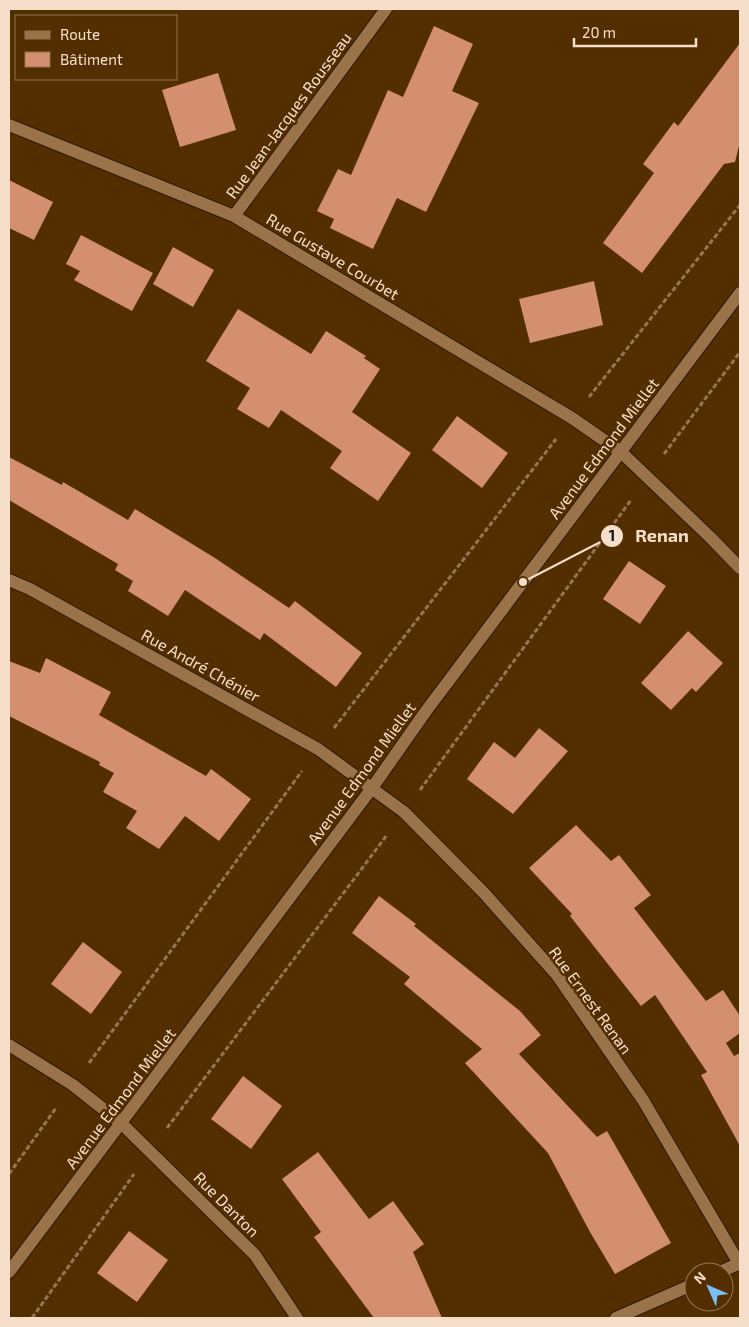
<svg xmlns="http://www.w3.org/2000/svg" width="749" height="1327" font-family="'Exo 2',sans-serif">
	<rect width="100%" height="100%" fill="#522e00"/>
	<!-- building -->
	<path fill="#d38f6f" d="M434 26 473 44 452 91 479 103 426 212 397 198 373 249 330 228 334 219 317 211 338 169 351 175 388 90 403 97Z
		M740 43V142L735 162 724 164 642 273 603 243 654 173 643 164 674 122 678 126Z
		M218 73 236 130 180 147 162 90Z
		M9 180 53 202 34 240 9 228Z
		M81 235 153 273 132 311 74 280 80 271 66 264Z
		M173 247 214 270 193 307 153 284Z
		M594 281 603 325 530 343 519 299Z
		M238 309 311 354 326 331 366 356 364 358 380 369 352 412 411 453 378 501 330 468 342 451 281 410 269 428 237 409 250 388 206 361Z
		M457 416 508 453 482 488 432 450Z
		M9 457 62 485 63 482 128 520 135 509 215 558 289 608 295 601 362 653 336 687 264 633 260 640 185 590 168 616 128 591 133 581 115 570 118 564 9 500Z
		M629 561 666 586 640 624 603 599Z
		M688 631 723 663 696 692 692 688 671 710 641 683Z
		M46 658 111 692 99 715 206 776 211 769 251 799 219 841 185 816 159 849 126 828 137 811 103 792 114 773 99 765 100 762 9 716V661L40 673Z
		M539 728 568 751 513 814 467 779 494 742 515 758Z
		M576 825 611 861 619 855 651 895 634 908 706 1001 723 990 740 1016V1033L726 1043 734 1056 740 1053V1146L701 1075 707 1072 655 995 641 1006 570 916 572 914 529 868Z
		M379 896 416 924 414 926 520 1011 541 1035 519 1054 597 1137 607 1131 671 1243 615 1274 590 1232 548 1153 465 1063 482 1049 404 984 410 977 352 933Z
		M83 942 122 972 91 1014 51 984Z
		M243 1076 282 1106 251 1149 211 1119Z
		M318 1152 369 1219 393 1201 424 1244 413 1252 442 1318H374L314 1237 321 1232 282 1179Z
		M129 1231 168 1260 137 1302 97 1273Z"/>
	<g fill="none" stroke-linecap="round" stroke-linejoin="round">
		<!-- street casing -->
		<g stroke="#2e1a05" stroke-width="14">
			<path id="street" d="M9 125 234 216 572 418 621 452 711 538 740 568
				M234 216 386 9
				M9 580 30 589 318 749 404 812 484 893 557 975 643 1100 740 1265
				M9 1045 73 1085 121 1123 255 1255 297 1318
				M9 1272 372 788 426 711 740 293
				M720 1272 740 1263
				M616 1318 694 1284"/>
		</g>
		<!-- path -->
		<path stroke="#957653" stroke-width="3" stroke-dasharray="5 2.5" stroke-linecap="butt" d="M589 397 740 205
			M664 454 740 352
			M334 728 556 439
			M420 790 631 500
			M89 1063 302 771
			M167 1128 387 835
			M9 1174 56 1108
			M32 1318 134 1174"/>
		<!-- street -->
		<use href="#street" stroke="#9b734a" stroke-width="12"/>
	</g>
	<g text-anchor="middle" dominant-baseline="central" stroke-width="5" stroke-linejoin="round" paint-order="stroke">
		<!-- street labels -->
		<g font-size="16" fill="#f6dfca" stroke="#522e00">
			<text transform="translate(288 115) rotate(-54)">Rue Jean-Jacques Rousseau</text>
			<text transform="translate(333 256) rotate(31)">Rue Gustave Courbet</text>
			<text transform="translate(603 448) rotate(-53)">Avenue Edmond Miellet</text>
			<text transform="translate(201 665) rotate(29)">Rue André Chénier</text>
			<text transform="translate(361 773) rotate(-54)">Avenue Edmond Miellet</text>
			<text transform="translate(591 1000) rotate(54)">Rue Ernest Renan</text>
			<text transform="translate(120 1098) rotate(-53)">Avenue Edmond Miellet</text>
			<text transform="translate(227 1204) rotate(45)">Rue Danton</text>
		</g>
	</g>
	<!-- callouts -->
	<path fill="none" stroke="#f6dfca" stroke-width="2" d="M523 582L612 536"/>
	<g fill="#f6dfca" stroke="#522e00" stroke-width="2">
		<circle cx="523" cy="582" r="5"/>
		<circle cx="612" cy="536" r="12"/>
	</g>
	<g font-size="15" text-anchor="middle" font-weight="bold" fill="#111">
		<text x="612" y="541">1</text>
	</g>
	<g font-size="18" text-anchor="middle" font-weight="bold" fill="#f6dfca" stroke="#522e00" stroke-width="5" stroke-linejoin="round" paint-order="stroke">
		<text x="662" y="542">Renan</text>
	</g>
	<!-- border -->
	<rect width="749" height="1327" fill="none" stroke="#f6dfca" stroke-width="20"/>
	<!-- legend -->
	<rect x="15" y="15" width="162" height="65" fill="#522e00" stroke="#947551"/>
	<rect x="25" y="31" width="25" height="8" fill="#9b734a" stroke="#947551"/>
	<text x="60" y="40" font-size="15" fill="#f6dfca">Route</text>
	<rect x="25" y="52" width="25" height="15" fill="#d38f6f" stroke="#947551"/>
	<text x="60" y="65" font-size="15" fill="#f6dfca">Bâtiment</text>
	<!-- north arrow -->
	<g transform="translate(709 1287) rotate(315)"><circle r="24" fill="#522e00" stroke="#947551"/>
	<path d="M0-4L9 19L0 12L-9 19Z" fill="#7abef8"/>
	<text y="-8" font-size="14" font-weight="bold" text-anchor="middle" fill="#f6dfca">N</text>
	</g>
	<!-- scale -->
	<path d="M574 38v8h122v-8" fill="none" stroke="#f6dfca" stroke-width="2.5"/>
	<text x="582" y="38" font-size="15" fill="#f6dfca" stroke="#522e00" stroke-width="4" paint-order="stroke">20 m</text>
</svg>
